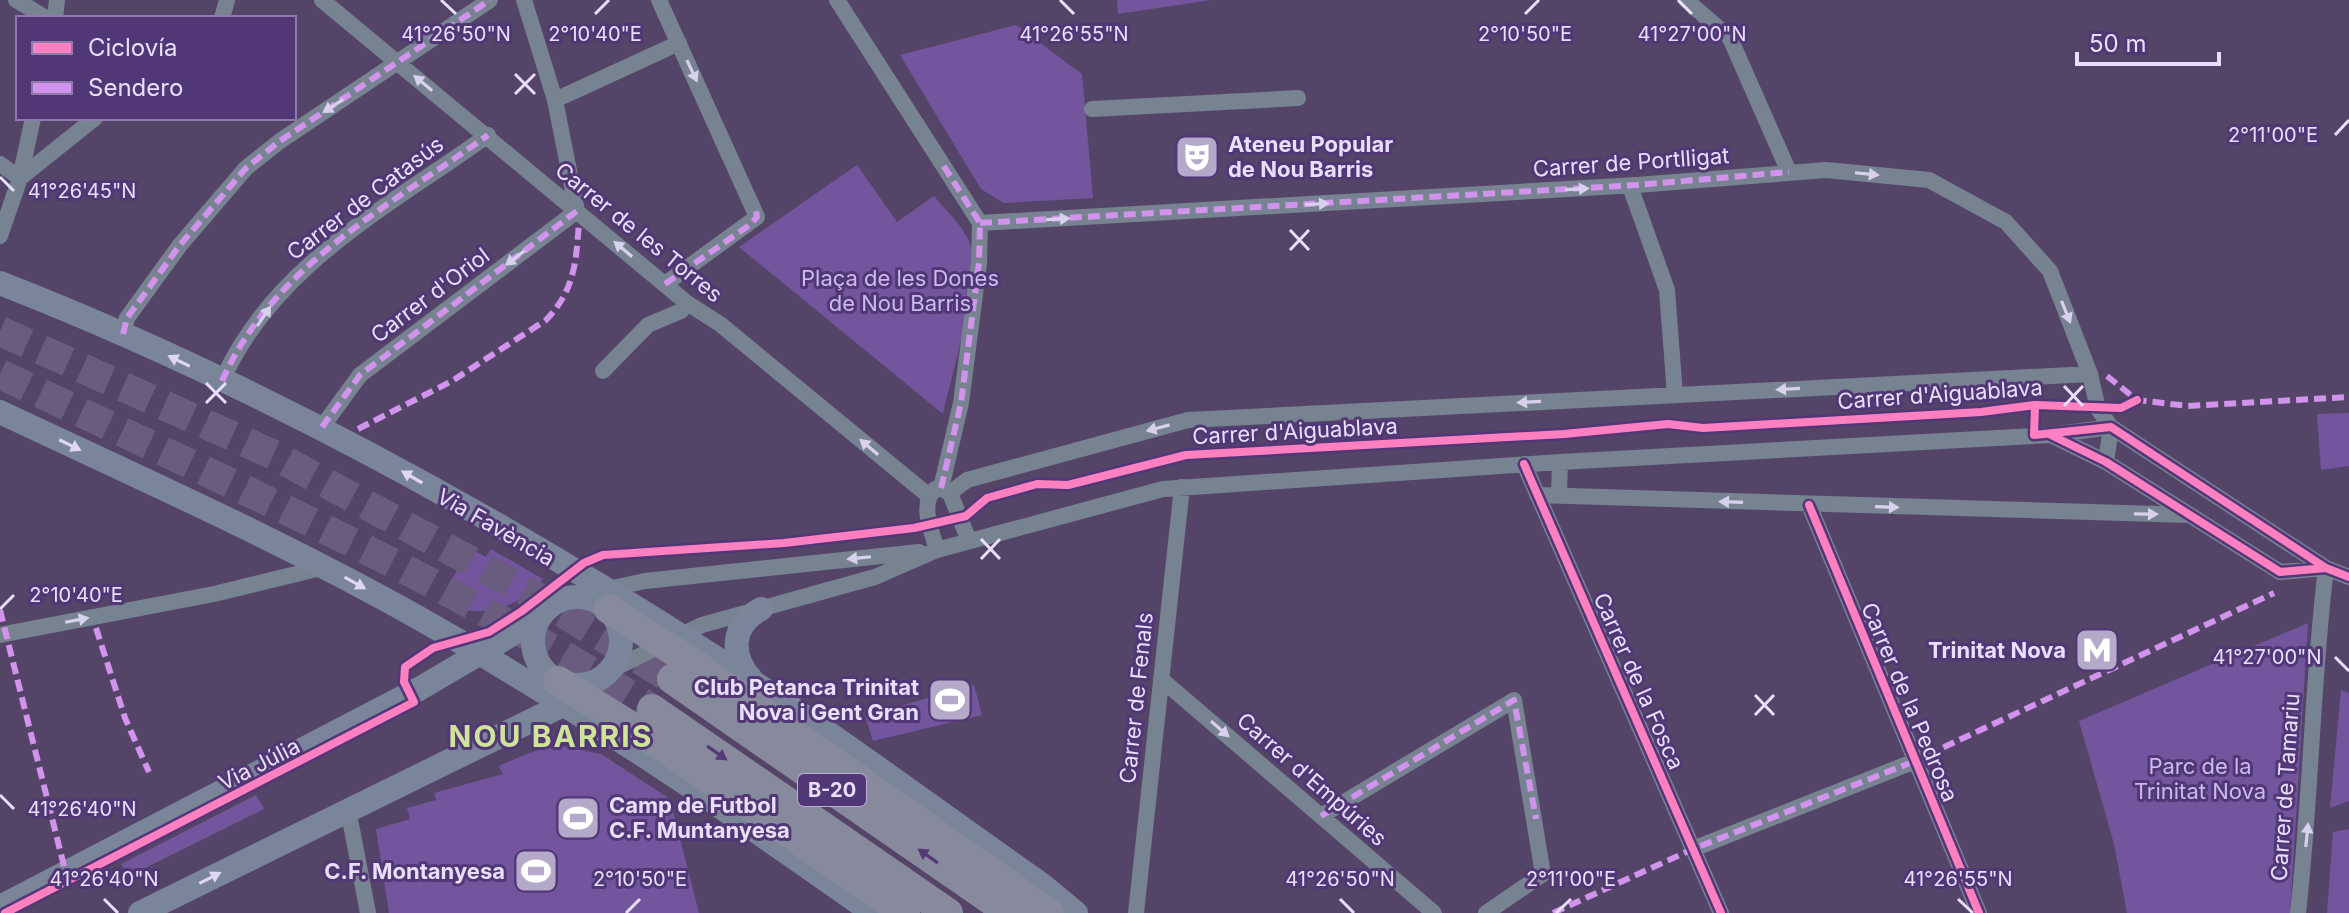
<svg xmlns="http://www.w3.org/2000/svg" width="2349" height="913" font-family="Inter,sans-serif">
	<rect width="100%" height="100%" fill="#544568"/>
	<!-- green -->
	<path fill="#73559e" d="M1117 0H1211L1118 14Z
		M1016 25 1082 74 1093 198 1004 203 981 189 900 55Z
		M857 165 897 222 934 196C946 211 966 228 971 247 981 280 951 376 943 414L739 247Z
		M2349 413V466L2321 470 2317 414Z
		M470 548 486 557 491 549 543 579C515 611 478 620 439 602Z
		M2308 623 2290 913H2127L2114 844 2079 721Z
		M974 685 982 715 873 741 865 716Z
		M2341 690 2349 693V801L2330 808Z
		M561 746 601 754 670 799 699 913H389L376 829 410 819 407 808 436 800 434 793 503 774 499 766C519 757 538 748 561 746Z
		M256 795 264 809 129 876 121 864Z
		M2349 829V913H2327L2333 832Z"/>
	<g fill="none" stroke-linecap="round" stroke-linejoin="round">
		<!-- highway-tunnel -->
		<path stroke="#6a5c7e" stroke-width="30" stroke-dasharray="30 15" stroke-linecap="butt" d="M0 331 276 456 537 597 672 679
			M0 374C220 479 446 579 652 709"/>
		<!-- street -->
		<path stroke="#788392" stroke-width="16" d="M16 0 46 18
			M322 0 687 303 720 324 929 496
			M659 0 757 217 665 284
			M837 0 980 223 979 263 961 403 941 488
			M1686 0 1730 38 1789 172
			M55 18 57 0
			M222 18 227 0
			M555 100 679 43
			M1092 109 1298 98
			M0 164 20 178
			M20 178 95 118
			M1630 186 1667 290 1675 395
			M980 223 1637 185 1826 170 1929 180 2006 222 2050 271 2090 374 2098 409 2111 427 2106 462
			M0 236 20 178 33 118
			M123 334 127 318 180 245 246 168 280 141 490 0
			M603 371 648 325 681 311 687 303
			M222 381C273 265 390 206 488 135
			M322 427 360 375 577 211 555 100 524 0
			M2051 435 2106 462 2280 572 2326 568
			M1524 464 1721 913
			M935 489C919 504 932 532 937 550
			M942 489 950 493 969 541
			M950 493 967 480 1188 420 2090 374
			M1559 494 1560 462
			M1537 495 2190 515
			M1809 505 1979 913
			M571 597 645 581 919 552
			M0 635 214 594 325 567
			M611 670 702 625 875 577 937 550 1163 489 1560 462 2051 435 2111 427 2326 568 2349 577
			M1161 679 1434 913
			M348 809 368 913
			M1321 816 1514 700 1543 874 1486 913
			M1693 849 1915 761
			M1136 913 1182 487
			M2298 913C2311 798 2312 683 2326 568"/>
		<!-- secondary -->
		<path stroke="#7a8599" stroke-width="24" d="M0 283C246 379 480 507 702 649 818 722 928 805 1041 884L1076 913
			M0 412C140 478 282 541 417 617 575 706 725 808 873 913
			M533 641a44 44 0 1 1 88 0a44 44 0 1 1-88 0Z
			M751 679C730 655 731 625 761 609
			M0 907 419 689 538 619
			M140 913 565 704 573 695"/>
		<!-- highway -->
		<path stroke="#87899d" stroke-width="30" d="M609 609 694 664 1049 913
			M672 679 1010 913
			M558 681 659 744 905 913
			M652 709 948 913"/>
		<!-- quiet -->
		<path stroke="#d193ec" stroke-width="6" stroke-dasharray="12 6" stroke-linecap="butt" d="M980 223 1637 185 1789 172
			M665 284 751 224 757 217 756 211
			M123 334 127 318 180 245 246 168 280 141 490 0
			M2107 376 2137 400 2188 406 2349 397
			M222 381C273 265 390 206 488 135
			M322 427 360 375 577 211
			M358 429 452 381 546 320C575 290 576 262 579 222
			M941 488 961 403 979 263 980 223 943 165
			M0 610 66 874
			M96 628 125 718 149 772
			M1927 755 2274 593
			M1321 816 1514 700 1536 819
			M1553 913 1693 849 1915 761"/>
		<!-- cycleway casing -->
		<g stroke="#513776" stroke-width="13">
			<path id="cycleway" d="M2035 405 2034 435 2111 427 2326 568 2349 577
				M2051 435 2106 462 2280 572 2326 568
				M1524 464 1721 913
				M1809 505 1979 913
				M5 913 414 702 404 682 405 667 433 648 489 632 522 611 584 563 603 555 784 543 914 528 966 516 987 498 1037 484 1068 485 1186 455 1564 434 1668 424 1703 428 1981 412 2035 405 2121 408 2137 400"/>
		</g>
		<!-- cycleway -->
		<use href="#cycleway" stroke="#ff80c0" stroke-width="8"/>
	</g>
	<!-- one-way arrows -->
	<defs><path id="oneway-solid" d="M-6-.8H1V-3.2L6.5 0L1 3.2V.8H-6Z" transform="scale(2)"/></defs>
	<g fill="#d8d1ed">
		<use href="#oneway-solid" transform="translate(692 71) rotate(65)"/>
		<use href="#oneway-solid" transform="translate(423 83) rotate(-140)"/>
		<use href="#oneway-solid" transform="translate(333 106) rotate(147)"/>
		<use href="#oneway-solid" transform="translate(1867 174) rotate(6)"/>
		<use href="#oneway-solid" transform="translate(1577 189) rotate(-3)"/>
		<use href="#oneway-solid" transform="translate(1317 204) rotate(-3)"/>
		<use href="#oneway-solid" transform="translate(1058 219) rotate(-3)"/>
		<use href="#oneway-solid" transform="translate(623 249) rotate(-140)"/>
		<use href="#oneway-solid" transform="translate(515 258) rotate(143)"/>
		<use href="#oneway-solid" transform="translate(2066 312) rotate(68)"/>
		<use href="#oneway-solid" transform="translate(264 316) rotate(-56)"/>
		<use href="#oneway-solid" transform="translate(1788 389) rotate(177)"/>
		<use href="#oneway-solid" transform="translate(1529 402) rotate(177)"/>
		<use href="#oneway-solid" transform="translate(1158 428) rotate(165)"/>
		<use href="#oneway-solid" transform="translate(869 447) rotate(-140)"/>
		<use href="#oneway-solid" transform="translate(1731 502) rotate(-178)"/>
		<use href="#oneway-solid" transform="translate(1887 507) rotate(2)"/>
		<use href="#oneway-solid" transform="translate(2146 514) rotate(1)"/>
		<use href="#oneway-solid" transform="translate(859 558) rotate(174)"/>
		<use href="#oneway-solid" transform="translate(77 620) rotate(-11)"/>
		<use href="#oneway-solid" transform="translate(1220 729) rotate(41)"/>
		<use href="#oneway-solid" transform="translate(2307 835) rotate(-84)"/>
	</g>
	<g fill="#ded6f3">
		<use href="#oneway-solid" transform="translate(179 361) rotate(-154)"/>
		<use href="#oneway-solid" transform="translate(70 445) rotate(26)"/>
		<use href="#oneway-solid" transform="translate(412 477) rotate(-150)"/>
		<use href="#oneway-solid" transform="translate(355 583) rotate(29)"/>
		<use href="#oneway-solid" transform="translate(210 878) rotate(-27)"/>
	</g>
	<g fill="#543b78">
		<use href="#oneway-solid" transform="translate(717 753) rotate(35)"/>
		<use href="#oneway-solid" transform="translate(928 856) rotate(-145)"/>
	</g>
	<!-- ticks -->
	<path fill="none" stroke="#e9dffd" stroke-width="3" d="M441 0 456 14M1060 0 1074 14M1678 0 1692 14M595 14 609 0M1525 14 1539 0M515 74 535 94M515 94 535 74M2335 135 2349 120M0 177 14 191M1290 230 1309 250M1290 250 1309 230M206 383 226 403M2064 386 2083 406M206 403 226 383M2064 406 2083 386M981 539 1000 559M981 559 1000 539M0 609 14 595M2335 657 2349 671M1755 695 1774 715M1755 715 1774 695M0 795 14 809M104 899 118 913M1340 899 1354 913M1958 899 1973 913M626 913 640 899M1556 913 1571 899"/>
	<!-- icons -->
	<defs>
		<g id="theatre-square" transform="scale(2.3)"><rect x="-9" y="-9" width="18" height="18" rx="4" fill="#b5a9c9" stroke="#513776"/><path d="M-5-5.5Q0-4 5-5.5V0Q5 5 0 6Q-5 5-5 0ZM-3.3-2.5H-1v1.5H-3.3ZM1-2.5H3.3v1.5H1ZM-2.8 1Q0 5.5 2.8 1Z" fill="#fff"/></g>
		<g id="metro-square" transform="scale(2.3)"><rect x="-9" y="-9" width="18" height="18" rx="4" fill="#b5a9c9" stroke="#513776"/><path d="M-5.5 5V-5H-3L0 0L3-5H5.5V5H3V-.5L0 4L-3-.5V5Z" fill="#fff"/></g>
		<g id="stadium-square" transform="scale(2.3)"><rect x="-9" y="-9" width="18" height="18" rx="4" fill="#b5a9c9" stroke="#513776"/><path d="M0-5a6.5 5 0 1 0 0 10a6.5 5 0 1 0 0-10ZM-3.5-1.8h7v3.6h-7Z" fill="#fff"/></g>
	</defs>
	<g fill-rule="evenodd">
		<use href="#theatre-square" x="1197" y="157"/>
		<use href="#metro-square" x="2097" y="650"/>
		<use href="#stadium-square" x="950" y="700"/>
		<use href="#stadium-square" x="578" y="818"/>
		<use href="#stadium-square" x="536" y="871"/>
	</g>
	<g text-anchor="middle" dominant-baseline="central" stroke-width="6" stroke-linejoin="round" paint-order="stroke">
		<!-- shield labels -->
		<rect fill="#513776" stroke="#bbadd4" stroke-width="2" x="798" y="774" width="68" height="32" rx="6"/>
		<g font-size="20" font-weight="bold" fill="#e9dffd">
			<text x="832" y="790">B-20</text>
		</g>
		<!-- poi labels -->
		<g font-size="22" font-weight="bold" fill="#e9dffd" stroke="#513776" text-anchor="end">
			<text x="1228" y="144" text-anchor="start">Ateneu Popular<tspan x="1228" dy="25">de Nou Barris</tspan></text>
			<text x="2066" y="650">Trinitat Nova</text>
			<text x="919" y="687">Club Petanca Trinitat<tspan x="919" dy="25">Nova i Gent Gran</tspan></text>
			<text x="609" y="805" text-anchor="start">Camp de Futbol<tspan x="609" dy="25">C.F. Muntanyesa</tspan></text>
			<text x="505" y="871">C.F. Montanyesa</text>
		</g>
		<!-- street labels -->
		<g font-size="22" fill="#e9dffd" stroke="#513776">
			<text transform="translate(1631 162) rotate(-4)">Carrer de Portlligat</text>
			<text transform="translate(365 198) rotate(-37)">Carrer de Catasús</text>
			<text transform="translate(639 232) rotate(39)">Carrer de les Torres</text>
			<text transform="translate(430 295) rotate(-37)">Carrer d'Oriol</text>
			<text transform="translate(1940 394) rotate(-4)">Carrer d'Aiguablava</text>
			<text transform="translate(1295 431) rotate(-3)">Carrer d'Aiguablava</text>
			<text transform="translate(496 527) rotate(30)">Via Favència</text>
			<text transform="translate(1639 681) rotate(66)">Carrer de la Fosca</text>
			<text transform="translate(1136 698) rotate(-84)">Carrer de Fenals</text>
			<text transform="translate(1910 702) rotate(67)">Carrer de la Pedrosa</text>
			<text transform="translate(259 764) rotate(-27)">Via Júlia</text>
			<text transform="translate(1312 779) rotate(41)">Carrer d'Empúries</text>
			<text transform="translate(2285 787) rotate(-86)">Carrer de Tamariu</text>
		</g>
		<!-- park labels -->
		<g font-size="22" fill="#cbb9ed" stroke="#513776">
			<text x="900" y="278">Plaça de les Dones<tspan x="900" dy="25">de Nou Barris</tspan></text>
			<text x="2200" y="766">Parc de la<tspan x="2200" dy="25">Trinitat Nova</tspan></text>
		</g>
		<!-- district labels -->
		<g font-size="30" font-weight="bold" letter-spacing="2" fill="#cfe498" stroke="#513776">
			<text x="551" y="736">NOU BARRIS</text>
		</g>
	</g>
	<g font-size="20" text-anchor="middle" fill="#e9dffd" stroke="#513776" stroke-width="6" stroke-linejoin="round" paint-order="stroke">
		<text x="456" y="41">41°26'50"N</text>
		<text x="595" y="41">2°10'40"E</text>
		<text x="1074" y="41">41°26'55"N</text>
		<text x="1525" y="41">2°10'50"E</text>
		<text x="1692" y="41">41°27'00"N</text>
		<text x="2273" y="142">2°11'00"E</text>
		<text x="82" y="198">41°26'45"N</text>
		<text x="76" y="602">2°10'40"E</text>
		<text x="2267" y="664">41°27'00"N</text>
		<text x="82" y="816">41°26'40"N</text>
		<text x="104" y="886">41°26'40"N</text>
		<text x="640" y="886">2°10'50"E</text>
		<text x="1340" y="886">41°26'50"N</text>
		<text x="1571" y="886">2°11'00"E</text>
		<text x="1958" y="886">41°26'55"N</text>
	</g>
	<!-- legend -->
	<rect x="16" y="16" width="280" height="104" fill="#513776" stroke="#8e7aac" stroke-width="2"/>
	<rect x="32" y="42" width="40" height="12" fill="#ff80c0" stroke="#8e7aac" stroke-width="2"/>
	<text x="88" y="56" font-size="24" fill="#e9dffd">Ciclovía</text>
	<rect x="32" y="82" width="40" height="12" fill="#d193ec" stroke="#8e7aac" stroke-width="2"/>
	<text x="88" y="96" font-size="24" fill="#e9dffd">Sendero</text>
	<!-- scale -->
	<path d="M2077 52v12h142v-12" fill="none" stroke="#e9dffd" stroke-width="4"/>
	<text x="2089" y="52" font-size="24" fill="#e9dffd" stroke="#513776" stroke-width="6" paint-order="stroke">50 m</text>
</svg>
